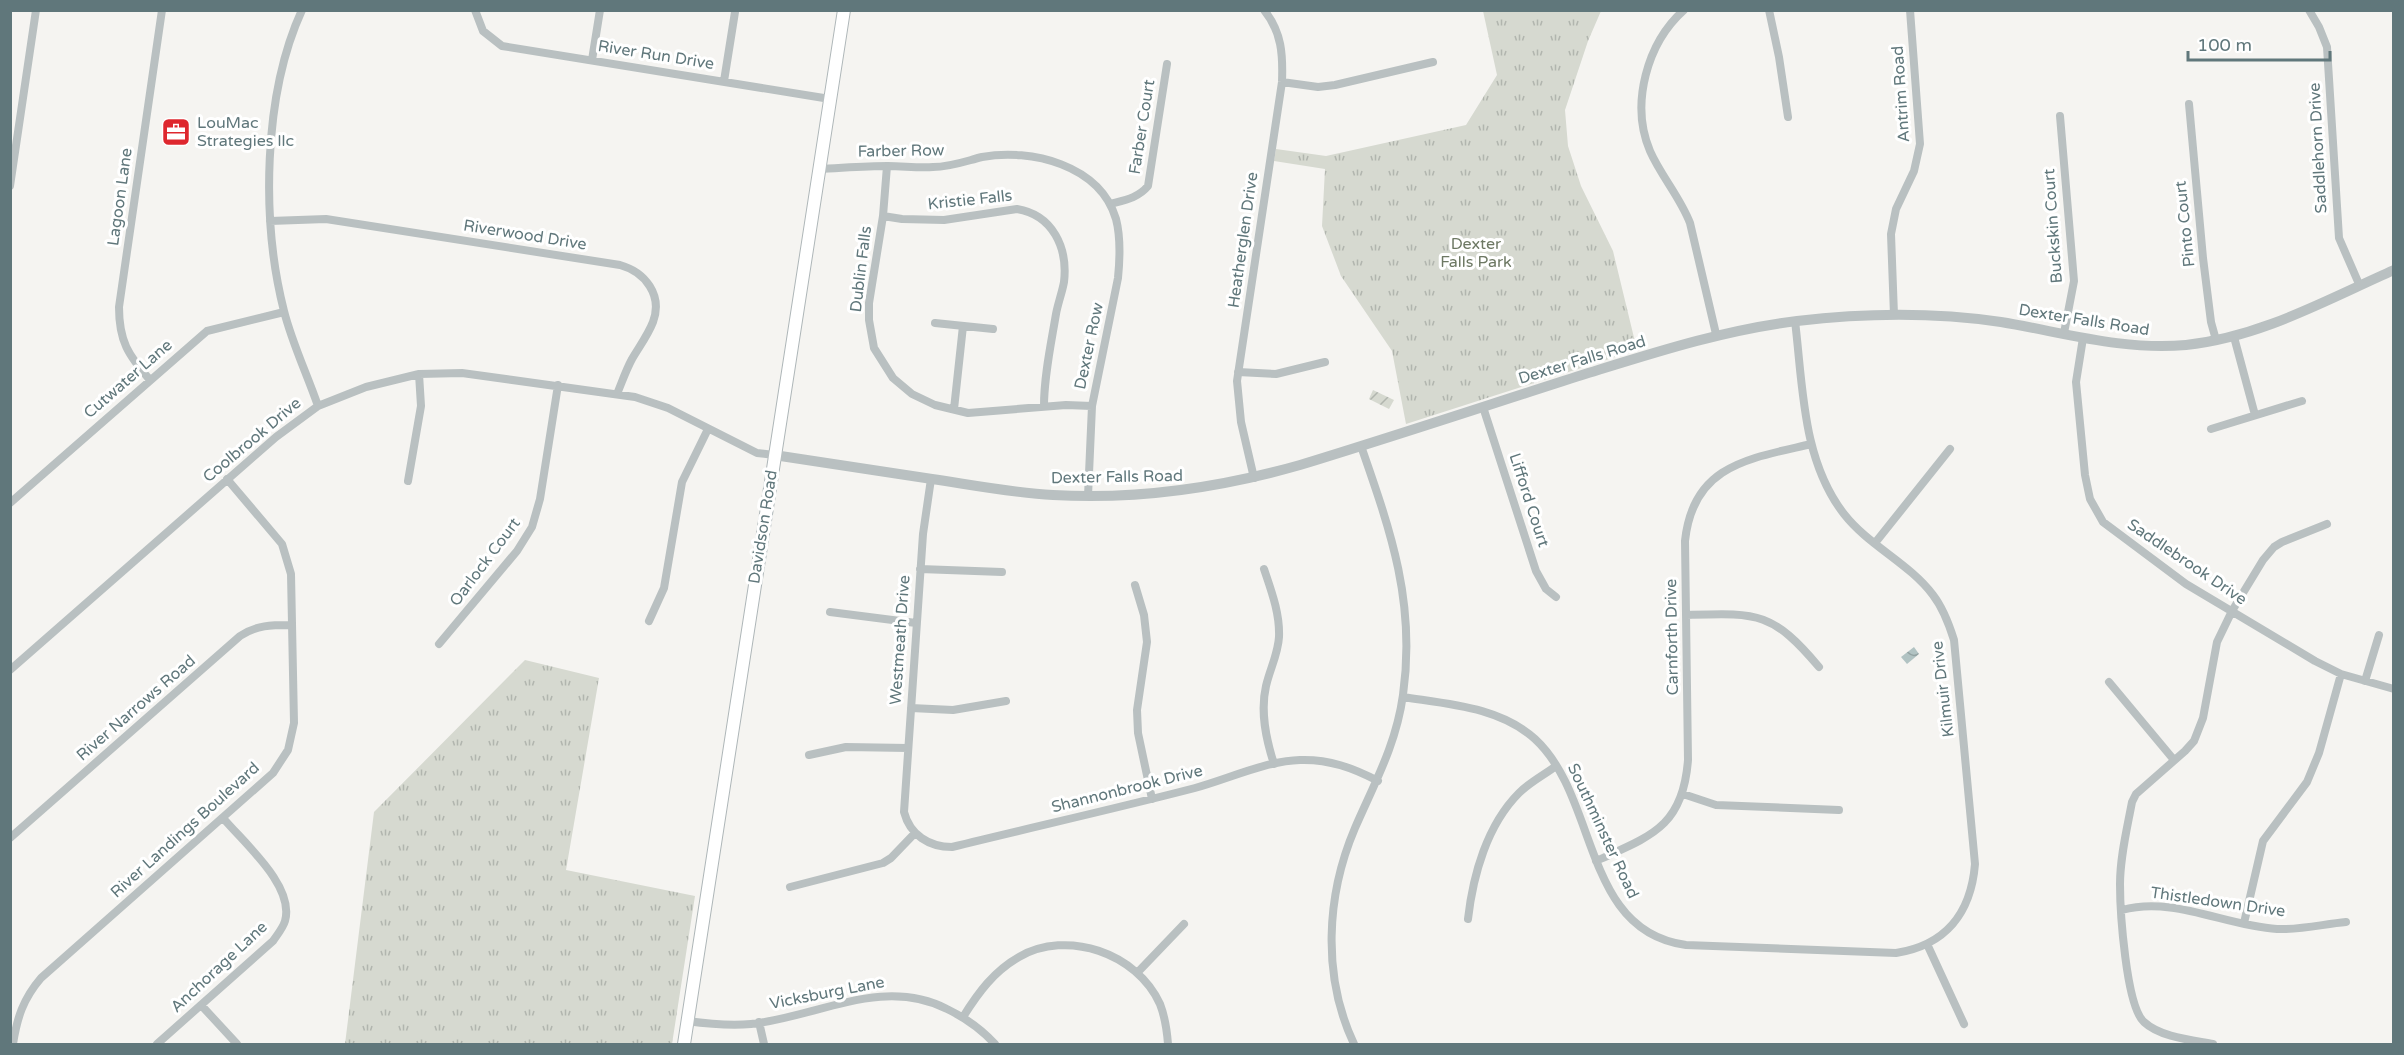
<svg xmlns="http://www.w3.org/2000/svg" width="2404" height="1055" font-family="'Varela Round',sans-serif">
	<defs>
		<pattern id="park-tufts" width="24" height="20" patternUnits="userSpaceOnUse" patternTransform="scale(1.5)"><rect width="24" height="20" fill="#d6d9d0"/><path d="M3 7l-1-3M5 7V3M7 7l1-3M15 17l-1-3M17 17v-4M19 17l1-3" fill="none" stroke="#b1b5ae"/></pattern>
		<pattern id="garden-furrows" width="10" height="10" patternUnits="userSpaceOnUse" patternTransform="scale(1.5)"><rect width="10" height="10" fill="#d6d9d0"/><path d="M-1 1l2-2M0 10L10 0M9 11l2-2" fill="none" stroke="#b1b5ae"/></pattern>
		<pattern id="water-waves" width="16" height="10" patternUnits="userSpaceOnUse" patternTransform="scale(1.5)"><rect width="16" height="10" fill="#b1c3c3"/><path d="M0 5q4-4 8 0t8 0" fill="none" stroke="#93a3a3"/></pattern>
	</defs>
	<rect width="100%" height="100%" fill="#f5f4f1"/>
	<!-- park -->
	<path fill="url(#park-tufts)" d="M1483 11H1601L1588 41 1565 110 1568 146 1581 186 1613 251 1637 350 1406 424 1392 351 1341 276 1322 226 1325 169 1274 161 1276 149 1326 156 1466 125 1497 75Z
		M525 660 599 678 566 870 695 896 672 1044H345L374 812Z"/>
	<!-- garden -->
	<path fill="url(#garden-furrows)" d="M1373 390 1394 400 1389 409 1369 399Z"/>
	<!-- water -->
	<path fill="url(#water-waves)" d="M1914 647 1919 654 1907 664 1901 657Z"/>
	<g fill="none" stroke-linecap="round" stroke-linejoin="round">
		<!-- secondary casing -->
		<g stroke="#aeb6b8" stroke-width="14">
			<path id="secondary" d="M684 1044 844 10"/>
		</g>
		<!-- minor -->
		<path stroke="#b9c0c1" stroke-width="8" d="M302 10C263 95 261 221 284 311 292 343 307 374 318 406
			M475 10 483 31 502 46 830 99
			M1684 10C1647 43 1630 104 1650 151 1661 176 1680 197 1690 223L1716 334
			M1769 10 1779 57 1788 117
			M2309 10 2319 27 2327 47 2339 238 2359 284
			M592 60 600 10
			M724 81 735 12
			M1282 82 1318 87 1335 85 1433 62
			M2189 104 2203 258 2211 322 2216 340
			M2060 116 2074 281 2064 333
			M887 166 883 216 869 303V320L874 348 893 378 912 394 935 405 968 413 1066 405 1092 406
			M819 169C842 168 865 166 888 166 903 166 918 168 933 167 951 167 966 161 982 157 1031 148 1100 165 1116 219 1121 238 1120 258 1118 278L1092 406 1088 496
			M10 186 36 10
			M1110 204C1125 200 1138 198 1148 186L1167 64
			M883 216 902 219 944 220 1017 209C1053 215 1068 248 1064 282 1062 293 1058 303 1056 314 1051 344 1044 376 1044 406
			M270 221 326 219 620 265C645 272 663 295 653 322 648 335 639 347 632 359 626 370 622 382 617 394
			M1894 315 1891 234 1896 209 1914 171 1920 144 1910 10
			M935 323 993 329
			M2234 337 2255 415
			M2083 338 2076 382 2085 475 2090 499 2103 522 2186 584 2315 661 2341 674 2394 689
			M1238 372 1276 374 1325 362
			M150 380C128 355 119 341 119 307L162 10
			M1483 407 1536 571 1546 589 1556 597
			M954 409 963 326
			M2211 429 2302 401
			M1254 478 1241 422 1237 381 1282 82C1283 55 1282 32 1264 10
			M931 479 923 534 904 812C910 835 929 847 952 847 1033 827 1114 809 1195 788 1228 779 1266 761 1300 760 1329 759 1353 768 1378 781
			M408 481 421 406 419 374
			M10 503 207 331 284 312
			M1875 543 1950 449
			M920 569 1002 572
			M1264 569C1271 590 1280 613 1279 637 1278 654 1270 669 1266 686 1260 712 1266 739 1274 764
			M1135 585 1144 615 1147 642 1137 710 1138 733 1152 799
			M830 612 916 623
			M1687 615C1757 613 1772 611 1819 667
			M649 621 664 588 682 482 708 429
			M439 644 517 551 532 527 540 499 558 385
			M10 670 276 437 318 406 366 387 419 374 462 373 635 397 668 408 757 453 774 455
			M2365 681 2379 635
			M2109 682 2174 760
			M1403 697C1448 704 1500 707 1535 739 1599 798 1582 931 1686 945L1896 953C1946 945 1971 913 1975 864L1954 640C1949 624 1943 608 1933 595 1909 563 1869 546 1844 514 1802 460 1803 386 1795 321
			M911 708 953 710 1006 701
			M809 755 846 747 908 748
			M1683 794 1716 805 1839 810
			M10 838 240 636C257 625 271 625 291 625
			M1596 861C1651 836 1683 827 1688 760L1685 541C1693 465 1748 459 1811 444
			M790 887 883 863 891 858 915 833
			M2122 910C2174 896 2225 926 2277 929 2300 930 2324 924 2346 922
			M1468 919C1473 875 1487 825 1519 793 1530 782 1544 775 1556 766
			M2244 923 2263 841 2307 782 2319 753 2341 674
			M1927 944 1964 1024
			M1137 973 1184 924
			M201 1005 237 1044
			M963 1017C978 993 994 971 1019 957 1067 929 1137 953 1160 1004 1165 1017 1167 1031 1168 1044
			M687 1021C709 1024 729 1026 751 1024 817 1017 882 976 947 1009 966 1018 981 1029 995 1044
			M759 1022 764 1044
			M13 1044C17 1018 23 999 41 978L273 773 288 750 294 723 291 574 282 544 227 479
			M157 1044 273 941C277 935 283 928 285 921 295 886 244 843 223 818
			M1354 1044C1322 976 1326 896 1355 828 1375 782 1396 745 1403 695 1416 603 1391 532 1361 446
			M2213 1044C2191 1040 2160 1037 2144 1022 2126 1006 2120 910 2120 884 2120 857 2127 829 2132 802L2136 794 2185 751 2194 741 2203 718 2217 642 2232 611 2263 560 2274 547 2282 542 2327 524"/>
		<!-- tertiary -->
		<path stroke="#b9c0c1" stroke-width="10" d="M774 455C827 463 879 471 932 479 972 485 1013 493 1053 495 1138 500 1219 488 1300 465 1395 436 1488 405 1582 375 1653 353 1723 330 1797 321 1865 313 1933 312 2001 322 2062 332 2124 351 2186 345 2261 337 2326 300 2394 270"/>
		<!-- secondary -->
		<use href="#secondary" stroke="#fff" stroke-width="12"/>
	</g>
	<!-- icons -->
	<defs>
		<g id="office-square" transform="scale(1.5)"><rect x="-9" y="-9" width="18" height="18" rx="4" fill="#de272e" stroke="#fff"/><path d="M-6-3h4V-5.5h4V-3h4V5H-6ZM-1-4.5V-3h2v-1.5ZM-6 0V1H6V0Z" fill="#fff"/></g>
	</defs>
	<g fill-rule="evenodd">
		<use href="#office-square" x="176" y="132"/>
	</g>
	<g text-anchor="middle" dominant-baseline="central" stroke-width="6" stroke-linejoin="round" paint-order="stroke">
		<!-- street labels -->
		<g font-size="16" fill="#60777b" stroke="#fff">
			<text transform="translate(656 55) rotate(9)">River Run Drive</text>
			<text transform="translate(1901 94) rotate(-94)">Antrim Road</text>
			<text transform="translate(1142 127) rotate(-81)">Farber Court</text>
			<text transform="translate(2318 148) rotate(-93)">Saddlehorn Drive</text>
			<text transform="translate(901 151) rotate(-1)">Farber Row</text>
			<text transform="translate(120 197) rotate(-82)">Lagoon Lane</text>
			<text transform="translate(970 200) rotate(-6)">Kristie Falls</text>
			<text transform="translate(2185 224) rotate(-96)">Pinto Court</text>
			<text transform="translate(2053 226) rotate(-94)">Buckskin Court</text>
			<text transform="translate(525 235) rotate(9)">Riverwood Drive</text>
			<text transform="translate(1243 240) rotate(-82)">Heatherglen Drive</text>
			<text transform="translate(861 269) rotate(-83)">Dublin Falls</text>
			<text transform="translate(2084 320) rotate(9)">Dexter Falls Road</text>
			<text transform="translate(1089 346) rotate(-78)">Dexter Row</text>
			<text transform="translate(1582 360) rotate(-17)">Dexter Falls Road</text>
			<text transform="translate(128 379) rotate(-41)">Cutwater Lane</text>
			<text transform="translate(252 440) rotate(-40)">Coolbrook Drive</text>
			<text transform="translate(1117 477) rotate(-1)">Dexter Falls Road</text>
			<text transform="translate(1529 500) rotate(72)">Lifford Court</text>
			<text transform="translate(763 527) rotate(-81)">Davidson Road</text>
			<text transform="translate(485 562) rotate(-53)">Oarlock Court</text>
			<text transform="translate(2187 562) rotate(34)">Saddlebrook Drive</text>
			<text transform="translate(1672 637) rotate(-91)">Carnforth Drive</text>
			<text transform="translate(900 640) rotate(-86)">Westmeath Drive</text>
			<text transform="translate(1943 689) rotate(-97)">Kilmuir Drive</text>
			<text transform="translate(136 708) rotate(-41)">River Narrows Road</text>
			<text transform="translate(1127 789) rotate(-14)">Shannonbrook Drive</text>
			<text transform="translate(185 830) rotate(-42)">River Landings Boulevard</text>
			<text transform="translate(1603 831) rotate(65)">Southminster Road</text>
			<text transform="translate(2218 902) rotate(8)">Thistledown Drive</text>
			<text transform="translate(219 967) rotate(-43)">Anchorage Lane</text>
			<text transform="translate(827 993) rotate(-11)">Vicksburg Lane</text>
		</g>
		<!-- poi labels -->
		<g font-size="16" fill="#60777b" stroke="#fff" text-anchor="start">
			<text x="197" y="123">LouMac<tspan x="197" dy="18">Strategies llc</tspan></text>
		</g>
		<!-- park labels -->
		<g font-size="16" fill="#6d7863" stroke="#fff">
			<text x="1476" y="244">Dexter<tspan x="1476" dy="18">Falls Park</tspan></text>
		</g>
	</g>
	<!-- border -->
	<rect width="2404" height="1055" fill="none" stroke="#60777b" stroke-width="24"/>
	<!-- scale -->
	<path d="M2188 51v9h142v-9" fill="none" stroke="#60777b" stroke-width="3"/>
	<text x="2197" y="51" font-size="18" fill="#60777b" stroke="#ffffff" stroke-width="4.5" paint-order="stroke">100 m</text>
</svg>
